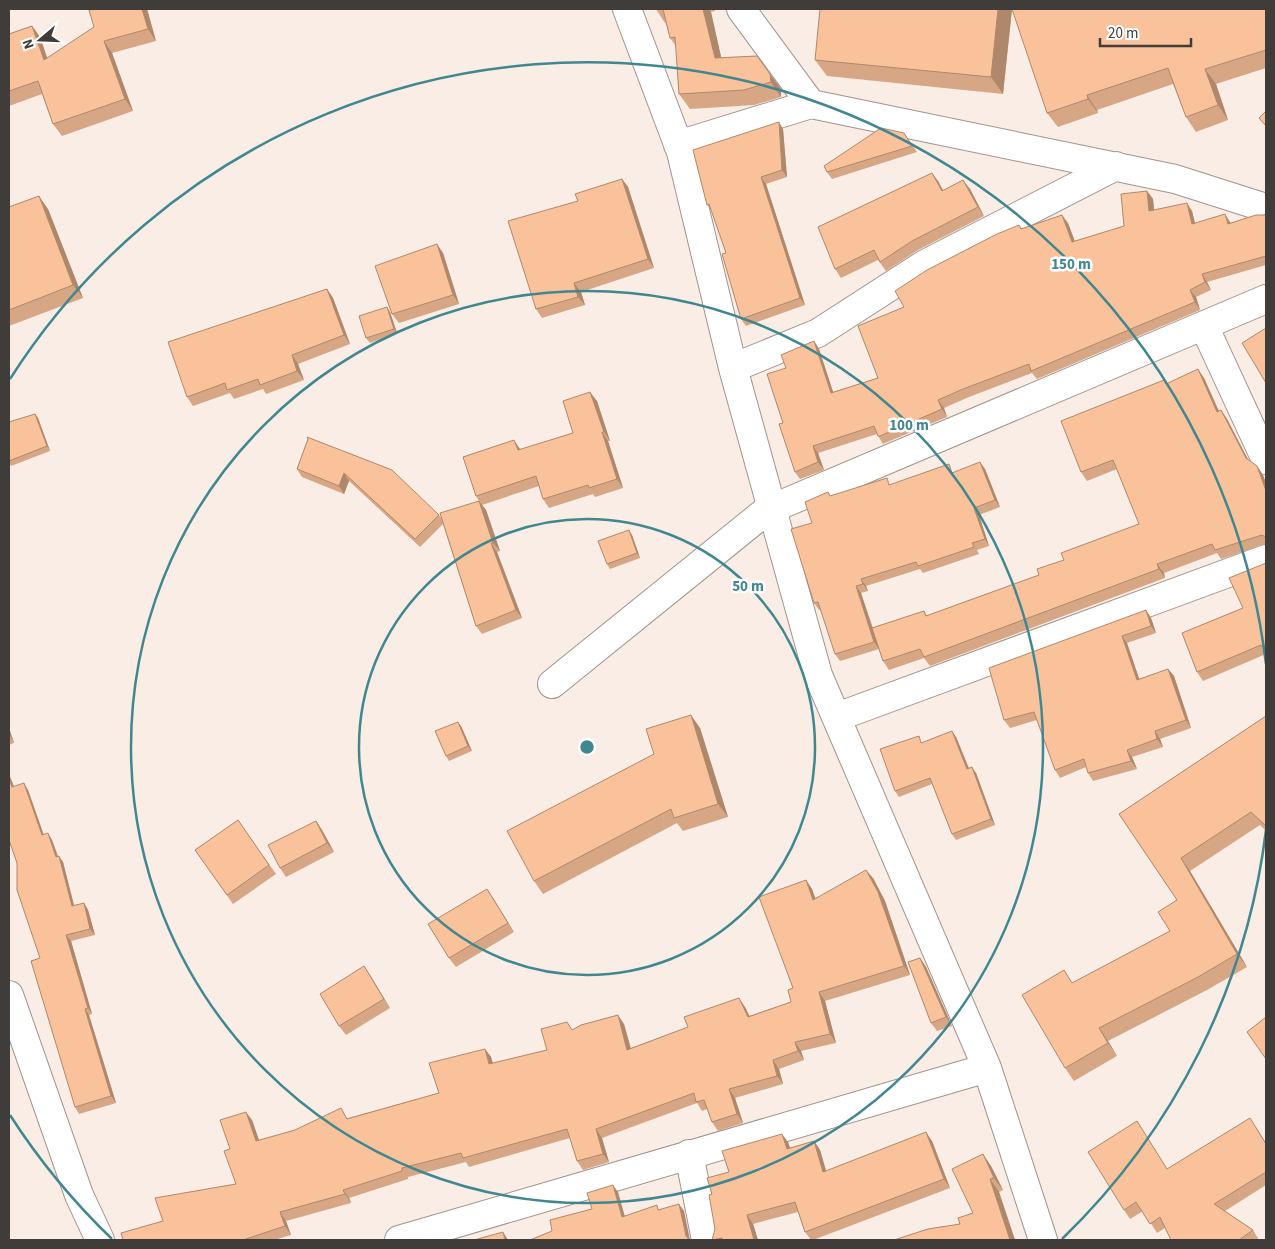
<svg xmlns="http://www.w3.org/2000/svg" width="1275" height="1249" font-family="'Source Sans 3',sans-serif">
	<rect width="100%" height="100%" fill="#f9ede5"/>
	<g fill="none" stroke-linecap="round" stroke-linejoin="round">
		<!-- minor casing -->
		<g stroke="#a0958d" stroke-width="30">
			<path id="minor" d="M627 9 681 152 733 368 818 675 987 1068 1043 1240
				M741 9 811 104
				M678 145 811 104 1175 179 1266 208
				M1204 326 1266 460
				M733 368 818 333 925 264 1116 166
				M552 684 766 511 1266 299
				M837 717 1266 559
				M9 995 79 1195 100 1240
				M689 1154 706 1240
				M399 1240 987 1068"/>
		</g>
		<!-- minor -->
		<use href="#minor" stroke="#fff" stroke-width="28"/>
	</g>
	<!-- wall -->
	<path fill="#d7a785" d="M147 9 156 41 112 53 133 111 62 136 53 124 42 94 9 106V34L32 26 40 37 47 58Z
		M656 9H715V11L711 12 721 58 757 56 781 89V97L754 105 690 109 679 94 676 46 670 38 666 23H665Z
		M1012 9 1003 94 827 76 815 60Z
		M1266 9V68L1216 84 1228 120 1196 132 1186 117 1173 84 1097 110 1098 113 1058 127 1047 113Z
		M783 129 787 177 766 184 805 305 746 326 741 319 726 253 712 211 707 205Z
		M904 133 917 152 832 179 827 172Z
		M622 179 628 187 654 268 581 292 585 305 542 318 536 309Z
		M938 181 943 190 970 189 984 216 918 250 886 271 878 260 841 278 835 269Z
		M1147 191 1153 199 1154 210 1192 211 1195 223H1230L1266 214V265L1207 282 1211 290 1196 297 1200 310 1037 379 1032 373 969 397 944 408 947 417 885 443 883 444 877 434 818 453 824 470 800 479 795 472 783 423 786 368 814 341 819 349 833 392 878 378 904 307 1019 225 1022 229 1068 223 1075 242 1124 226Z
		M9 207 48 209 83 298 9 326Z
		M443 253 459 304 399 323 392 314Z
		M327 289 333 298 350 344 298 364 304 380 266 394 263 389 234 399 230 393 193 406 187 397Z
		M390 312 397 333 370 343 366 338Z
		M1204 378 1219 411 1221 410 1227 419 1248 460 1257 466 1263 475 1266 483V544L1221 559 1217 553 1164 573 1165 578 930 666 924 658 889 670 883 661 879 649 840 661 835 654 821 609 819 610 814 603 812 523 831 496 954 472 985 469 1000 507 979 515 989 546 977 550 979 554 923 573 920 569 866 586 868 591 861 593 873 628 924 611 927 616 1039 575 1064 560 1139 524 1117 469 1087 481 1081 472 1167 384Z
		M597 401 610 441H608L623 488 595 497 593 494 549 508 543 499 539 486 482 505 486 510 500 551 497 552 522 618 482 634 476 626 443 524 420 547 349 481 344 494 302 477 297 469 308 439 439 515 442 519 479 501 476 496 520 450 573 433Z
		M35 414 38 418 50 451 11 466 9 463V422Z
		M632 535 640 558 610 569 607 564Z
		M1266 563V654L1203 681 1197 672 1243 608Z
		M1146 610 1151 618 1156 633 1127 643 1139 679 1168 669 1174 676 1191 728 1160 739 1163 747 1132 757 1137 769 1093 781 1088 773 1086 767 1060 778 1055 770 1037 720 1010 728 1004 720Z
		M1266 716V831L1260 825 1190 871 1247 967 1207 990 1108 1041 1117 1056 1074 1081 1065 1068 1073 983 1170 931 1177 900 1119 814Z
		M461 726 472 751 449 761 446 756Z
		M9 728 14 743 9 745Z
		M700 728 728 817 683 831 677 823 543 894 534 881 654 754Z
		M956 737 969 768 976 773 995 825 956 840 952 834 932 784 899 797 895 791 923 742Z
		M9 774 14 787 28 790 44 835 52 840 58 856 63 862 74 906 84 903 88 910 95 935 71 941 92 1014 89 1015 116 1103 79 1114 75 1107 40 958 17 863 10 843H9Z
		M238 820 276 874 233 904 195 850Z
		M316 821 322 830 334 852 286 877 280 868Z
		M873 878 885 901 910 975 825 1001 836 1043 801 1051 804 1060 779 1069 783 1084 735 1098 743 1123 718 1131 712 1122 707 1109 702 1111 697 1103 602 1138 609 1162 583 1170 577 1161 570 1138 469 1167 466 1162 408 1177V1179L349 1198 351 1203 286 1221 291 1235 274 1240H123L236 1184 230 1149 252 1120 259 1140 348 1118 439 1093 485 1049 491 1057 493 1063 547 1050 573 1030 624 1024 631 1048 745 1007 749 1016 791 1002 806 880 812 889 815 898Z
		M493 898 514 932 456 967 449 958Z
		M920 958 926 967 952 1026 937 1031 931 1023Z
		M364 966 390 1008 346 1035 339 1026Z
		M1256 1127 1266 1143V1185L1225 1211 1253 1230 1259 1240H1171L1165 1228 1157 1233 1143 1211 1130 1219 1124 1210 1143 1131 1167 1169Z
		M814 1141 820 1150 826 1171 932 1141 950 1188 813 1240H811L805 1232 798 1212 753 1224 758 1240H713L715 1229 712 1194 729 1172 788 1142 790 1148Z
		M991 1166 1003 1190 999 1192 1015 1240H894L960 1224 973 1213Z"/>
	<!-- shaded-wall -->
	<path fill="#af886c" d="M142 9H147L156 41 148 29Z
		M703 9H708L711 12 725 74 715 58Z
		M998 9H1012L1003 94 991 77Z
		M32 26 40 37 52 72 44 60Z
		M104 41 112 53 133 111 125 99Z
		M1205 69 1216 84 1228 120 1218 105Z
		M770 74 781 89V97L771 82Z
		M1087 95 1097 110 1098 113 1088 99Z
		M779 122 783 129 787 177 782 170Z
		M932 173 938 181 948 200 942 191Z
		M761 177 766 184 805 305 800 298Z
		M622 179 628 187 654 268 648 259Z
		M963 180 970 189 984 216 978 207Z
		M1147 191 1153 199 1155 219 1149 211Z
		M39 196 48 209 83 298 73 285Z
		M1187 203 1192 211 1197 232 1192 224Z
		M1225 214 1230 222 1233 232 1228 224Z
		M1062 215 1068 223 1078 250 1072 242Z
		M437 244 443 253 459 304 453 295Z
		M1202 274 1207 282 1211 290 1205 282Z
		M574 283 581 292 585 305 578 297Z
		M327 289 333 298 350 344 344 335Z
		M1190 290 1196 297 1200 310 1195 302Z
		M387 307 390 312 397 333 394 329Z
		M814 341 819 349 836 401 831 393Z
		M292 355 298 364 304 380 297 371Z
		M1198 369 1204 378 1223 421 1217 412Z
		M590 392 597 401 610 441 604 432Z
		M938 400 944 408 947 417 942 409Z
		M1221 410 1227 419 1252 467 1246 458Z
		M35 414 38 418 50 451 47 446Z
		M602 432 608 441 623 488 617 479Z
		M514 440 520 449 524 459 518 450Z
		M813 446 818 453 824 470 818 462Z
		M980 462 985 469 1000 507 995 500Z
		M1257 466 1263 475 1266 483V491Z
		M344 473 349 481 344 494 339 486Z
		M479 501 486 510 500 551 493 543Z
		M974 508 979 515 989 546 985 539Z
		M629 530 632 535 640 558 637 553Z
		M491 543 497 552 522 618 516 610Z
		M1157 564 1164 573 1165 578 1159 569Z
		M861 579 866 586 868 591 863 584Z
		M856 586 861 593 879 649 874 642Z
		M1146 610 1151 618 1156 633 1151 626Z
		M1122 636 1127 643 1142 687 1137 680Z
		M1168 669 1174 676 1191 728 1186 720Z
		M691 715 700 728 728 817 718 804Z
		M458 722 461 726 472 751 468 746Z
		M9 728 14 743 10 736 9 733Z
		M952 731 956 737 971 774 967 769Z
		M1155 731 1160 739 1163 747 1157 739Z
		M1127 750 1132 757 1137 769 1131 761Z
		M972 767 976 773 995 825 991 819Z
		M9 774 17 794 12 787 9 779Z
		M24 783 28 790 46 842 42 835Z
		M316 821 322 830 334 852 327 843Z
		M48 833 52 840 60 863 56 857Z
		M59 856 63 862 76 913 72 906Z
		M1181 858 1190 871 1247 967 1237 954Z
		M866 870 873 878 885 901 910 975 904 966Z
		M806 880 812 889 819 908 813 900Z
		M487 889 493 898 514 932 508 923Z
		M84 903 88 910 95 935 90 929Z
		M66 935 71 941 92 1014 88 1008Z
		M920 958 926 967 952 1026 946 1017Z
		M364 966 370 975 390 1008 384 999Z
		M819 992 825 1001 836 1043 830 1034Z
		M739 998 745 1007 754 1025 748 1017Z
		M85 1009 89 1015 116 1103 111 1096Z
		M618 1015 624 1024 633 1058 627 1050Z
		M1099 1028 1108 1041 1117 1056 1108 1043Z
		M795 1042 801 1051 804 1060 798 1051Z
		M485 1049 491 1057 495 1073 489 1064Z
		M773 1060 779 1069 783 1084 777 1076Z
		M729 1089 735 1098 743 1123 737 1114Z
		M246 1112 252 1120 262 1149 256 1141Z
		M596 1129 602 1138 609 1162 603 1154Z
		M926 1132 932 1141 950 1188 944 1179Z
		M782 1134 788 1142 793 1157 787 1149Z
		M814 1141 820 1150 829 1181 823 1172Z
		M983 1154 991 1166 1003 1190 994 1178Z
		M990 1179 999 1192 1015 1240H1010Z
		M613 1185 618 1192 627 1224 622 1217Z
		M343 1190 349 1198 351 1203 345 1194Z
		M679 1204 684 1211 690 1240H689L686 1236Z
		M280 1212 286 1221 291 1235 285 1226Z
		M747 1215 753 1224 758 1240H754Z
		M503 1232 508 1240H505Z"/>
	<!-- building -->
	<path fill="#fac29b" stroke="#af886c" d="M96 9H142L148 29 104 41 125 99 53 124 38 81 9 91V34L32 26 44 60 94 27 89 10Z
		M663 9H703L715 58 757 56 770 74 771 82 744 90 679 94 675 37 670 38Z
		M820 9H998L991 77 815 60Z
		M1012 9H1266V50L1205 69 1218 105 1186 117 1168 68 1087 95 1088 99 1047 113Z
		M1266 111V126L1259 118Z
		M779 122 782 170 761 177 800 298 741 319 722 254 726 253 709 204 707 205 693 150Z
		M881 128 904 133 912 146 827 172 824 166Z
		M932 173 942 191 963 180 978 207 912 241 880 262 874 250 835 269 818 227Z
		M622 179 648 259 574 283 578 297 536 309 508 221 578 201 575 194Z
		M1147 191 1149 211 1187 203 1192 224 1225 214 1228 224 1256 215H1264L1266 214V256L1202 274 1205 282 1190 290 1195 302 1031 371 1029 364 963 389 938 400 942 409 880 436H878L874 426 813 446 818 462 795 472 779 424 783 423 767 374 786 368 781 355 814 341 831 393 878 378 858 326 904 307 895 291 927 270 997 234 1019 225 1021 229 1062 215 1072 242 1124 226 1121 194Z
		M39 196 73 285 9 310V207Z
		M437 244 453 295 392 314 375 266Z
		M327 289 344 335 292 355 297 371 260 385 258 379 227 390 225 383 187 397 168 342Z
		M387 307 394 329 366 338 359 316Z
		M1266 328V383L1242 343Z
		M1198 369 1217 412 1221 410 1246 458 1257 466 1266 491V537L1262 535 1215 550 1212 544 1157 564 1159 569 924 657 920 649 883 661 872 628 924 611 926 616 1039 575 1037 569 1064 560 1061 553 1139 524 1113 460 1081 472 1061 421 1164 380 1166 384Z
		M590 392 604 432H602L617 479 589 488 588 485 543 499 536 476 476 496 463 457 514 440 518 450 573 433 563 401Z
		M35 414 47 446 9 461V422Z
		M307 437 392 470 439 515 415 539 344 473 339 486 297 469 308 439Z
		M980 462 995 500 974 508 985 539 972 543 974 547 918 566 916 562 861 579 863 584 856 586 874 642 835 654 818 602 814 603 791 529 812 523 805 502 828 492 830 496 887 478 889 485 949 464 952 473Z
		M479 501 493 543H491L516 610 476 626 440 513Z
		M629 530 637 553 607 564 598 541Z
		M1266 563V645L1262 647 1261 645 1197 672 1182 633 1243 608 1229 578Z
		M1146 610 1151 626 1122 636 1137 680 1168 669 1186 720 1155 731 1157 739 1127 750 1131 761 1088 773 1084 759 1055 770 1034 712 1004 720 989 668Z
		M691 715 718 804 674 818 671 809 534 881 507 831 654 754 646 729Z
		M1266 716V826L1251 812 1181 858 1237 954 1198 977 1099 1028 1108 1043 1065 1068 1022 995 1064 970 1072 983 1170 931 1158 912 1177 900 1119 814Z
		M458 722 468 746 446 756 435 731Z
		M952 731 967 769 972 767 991 819 952 834 930 778 895 791 880 749 919 736 921 743Z
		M9 779 12 787 24 783 42 835 48 833 56 857 59 856 72 906 84 903 90 929 66 935 88 1008 85 1009 111 1096 75 1107 31 961 40 958 17 890V863L9 840Z
		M238 820 269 865 227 895 195 850Z
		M316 821 327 843 280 868 268 845Z
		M866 870 878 892 904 966 819 992 830 1034 795 1042 798 1051 773 1060 777 1076 729 1089 737 1114 712 1122 704 1100 696 1102 694 1093 596 1129 603 1154 577 1161 567 1129 463 1158 461 1153 402 1168V1171L343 1190 345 1194 280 1212 285 1226 243 1240H123L121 1233 163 1221 155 1198 236 1184 224 1151 230 1149 220 1120 246 1112 256 1141 295 1130 341 1108 347 1119 439 1093 429 1063 485 1049 489 1064 547 1050 541 1029 567 1022 572 1030 581 1025 618 1015 627 1050 688 1027 684 1017 739 998 748 1017 791 1002 788 990 793 988 759 897 806 880 813 900Z
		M487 889 508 923 449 958 428 924Z
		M920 958 946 1017 931 1023 908 962Z
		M364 966 384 999 339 1026 320 994Z
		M1266 1017V1059L1247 1032Z
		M1250 1118 1266 1144V1172L1214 1204 1253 1230 1239 1240H1171L1160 1217 1150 1224 1136 1202 1124 1210 1088 1152 1137 1121 1167 1169Z
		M926 1132 944 1179 805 1232 795 1202 747 1215 754 1240H722V1238L712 1240 715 1229 709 1195 712 1194 707 1178 729 1172 722 1151 782 1134 787 1149 814 1141 823 1172Z
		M983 1154 994 1178 990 1179 1010 1240H894L928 1229 960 1224 958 1218 973 1213 952 1169Z
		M613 1185 622 1217 657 1205 658 1210 679 1204 686 1236 689 1240H530L552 1231 550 1220 592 1209 587 1193Z
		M503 1232 505 1240H474Z"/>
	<!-- distance rings -->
	<g fill="none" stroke="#408790" stroke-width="2.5">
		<circle cx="587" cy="747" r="228"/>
		<circle cx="587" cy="747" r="456"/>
		<path d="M1266 830A684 684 0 0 1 1062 1239M112 1239A684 684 0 0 1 10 1115M10 379A684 684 0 0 1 1266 664"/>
	</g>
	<circle cx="587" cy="747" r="8" fill="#408790" stroke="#fff" stroke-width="2.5"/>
	<g font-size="15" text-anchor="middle" font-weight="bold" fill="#408790" stroke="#fff" stroke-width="5" stroke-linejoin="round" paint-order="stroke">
		<text x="1071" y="269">150 m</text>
		<text x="909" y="430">100 m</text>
		<text x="748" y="591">50 m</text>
	</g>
	<!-- border -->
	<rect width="1275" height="1249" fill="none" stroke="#403c39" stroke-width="20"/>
	<!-- north arrow -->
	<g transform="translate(40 40) rotate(251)" stroke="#ffffff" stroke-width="4" paint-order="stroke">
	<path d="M0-4L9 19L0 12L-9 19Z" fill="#403c39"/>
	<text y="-8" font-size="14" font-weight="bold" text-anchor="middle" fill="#403c39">N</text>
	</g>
	<!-- scale -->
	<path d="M1100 38v8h91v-8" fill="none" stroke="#403c39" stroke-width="2.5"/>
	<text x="1108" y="38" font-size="15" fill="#403c39" stroke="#ffffff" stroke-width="4" paint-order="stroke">20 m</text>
</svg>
